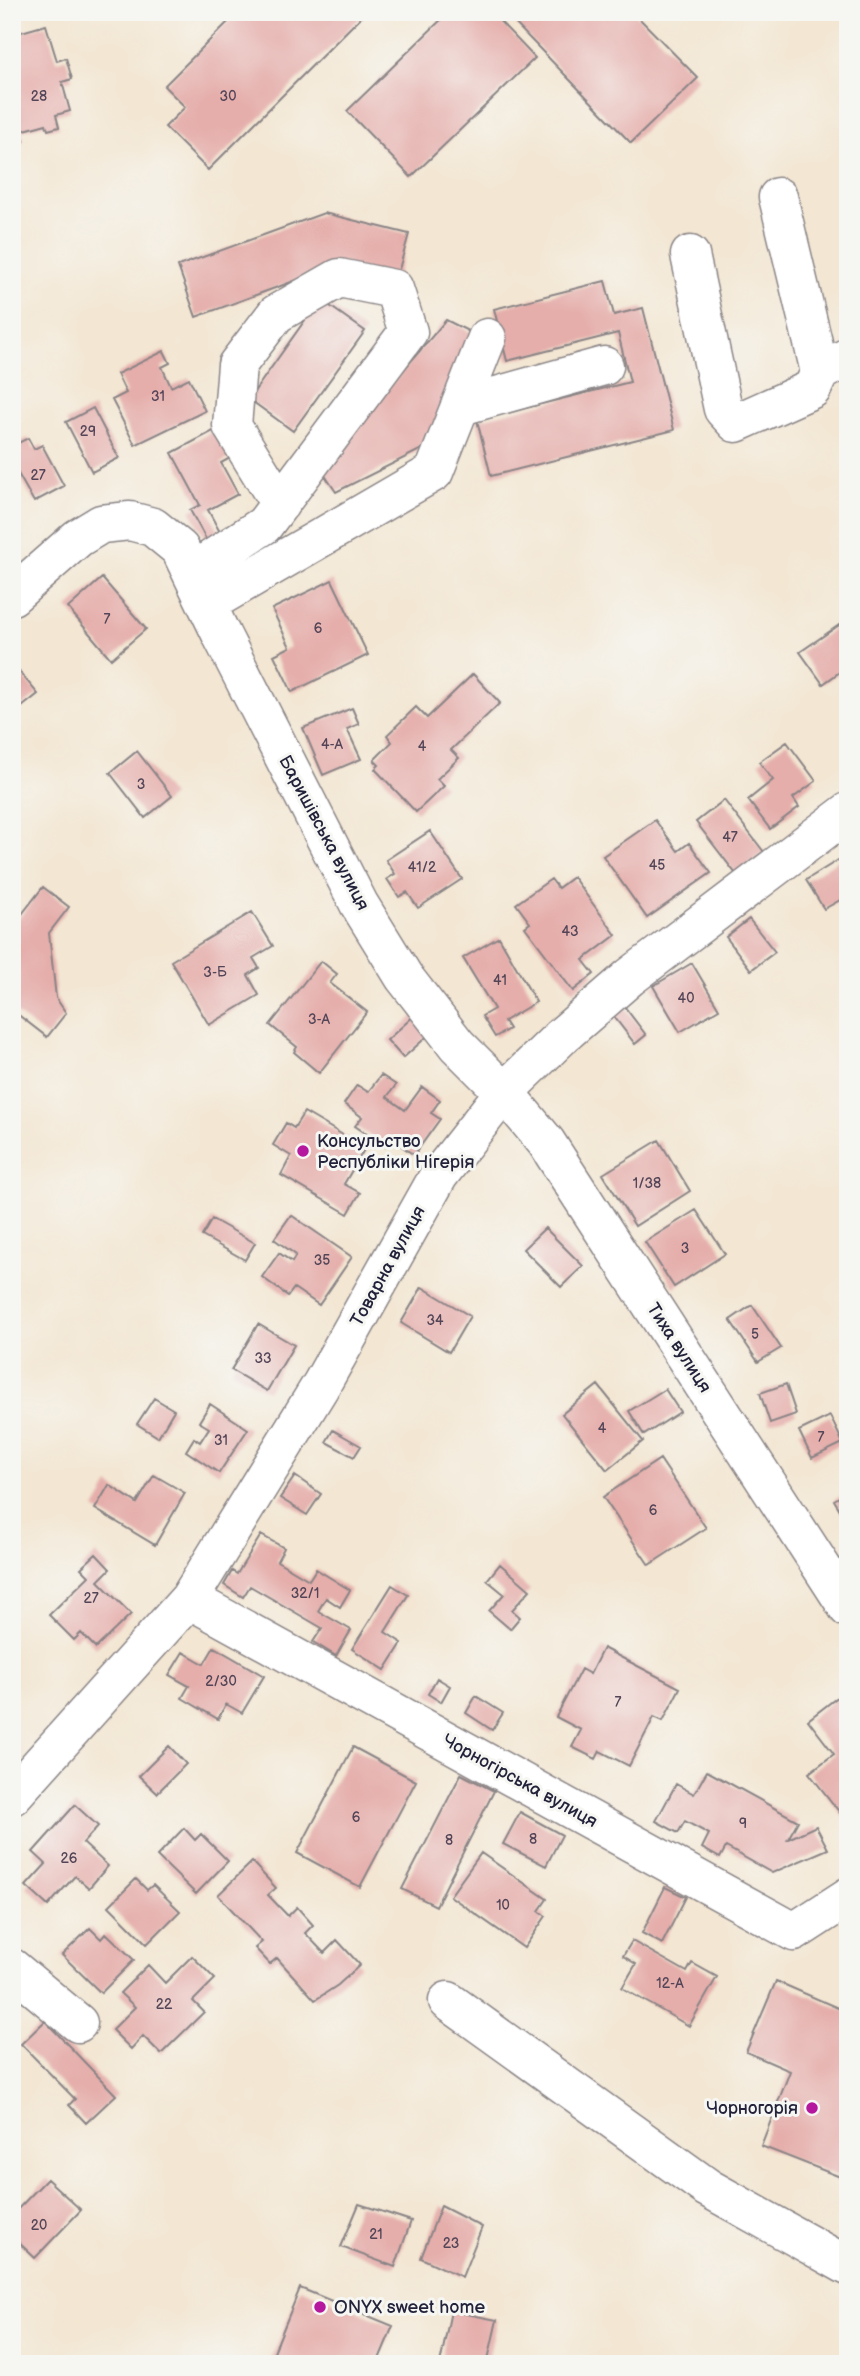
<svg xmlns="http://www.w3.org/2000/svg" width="860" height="2376" font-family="'Balsamiq Sans',sans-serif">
	<rect width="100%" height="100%" fill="#f6f6f2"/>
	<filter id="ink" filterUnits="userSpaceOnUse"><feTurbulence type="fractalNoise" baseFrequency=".0143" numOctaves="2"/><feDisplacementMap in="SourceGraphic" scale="14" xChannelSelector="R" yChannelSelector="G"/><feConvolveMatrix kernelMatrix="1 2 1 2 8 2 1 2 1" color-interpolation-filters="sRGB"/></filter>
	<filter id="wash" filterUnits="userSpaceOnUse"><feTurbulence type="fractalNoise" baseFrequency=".00686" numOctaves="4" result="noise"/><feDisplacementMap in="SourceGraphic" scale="28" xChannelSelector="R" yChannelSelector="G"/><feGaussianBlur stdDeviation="1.57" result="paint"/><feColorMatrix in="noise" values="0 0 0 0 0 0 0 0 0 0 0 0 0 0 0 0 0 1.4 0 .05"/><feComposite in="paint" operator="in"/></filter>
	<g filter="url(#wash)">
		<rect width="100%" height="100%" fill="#f3e6d2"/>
		<g id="blocks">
			<!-- building -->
			<path fill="#e5aeab" d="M238 12H366L208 170 165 127 185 107 164 86Z
				M449 12H491L535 58 411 177 347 111Z
				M519 12H633L698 78 631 143 511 19Z
				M46 25 57 61 66 58 72 79 62 82 70 111 56 115 59 127 48 130 46 124 21 131 24 141 12 144V29L17 27 18 33Z
				M324 213 409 234 396 280 343 263 196 317 178 266Z
				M605 281 614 315 643 308 674 430 491 476 477 420 630 382 618 333 507 361 494 309Z
				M320 299 365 331 293 431 249 399Z
				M446 320 472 333 432 444 336 492 320 468Z
				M164 351 170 363 162 367 171 387 189 378 205 411 135 445 112 400 126 393 117 374Z
				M93 408 119 458 92 472 66 422Z
				M217 429 232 457 221 463 238 494 208 510 221 534 207 541 190 510 200 505 172 453Z
				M28 438 34 449 42 445 64 486 34 502 12 463V446Z
				M102 578 146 629 111 659 68 608Z
				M332 580 368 655 292 692 274 655 290 647 272 609Z
				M848 619V666L823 684 800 652Z
				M12 663 38 694 12 715Z
				M473 674 500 703 451 750 459 758 437 779 444 786 416 812 375 769 379 765 374 760 392 742 387 735 416 707 427 718Z
				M352 708 359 724 347 729 361 759 323 775 303 728Z
				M787 742 816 781 793 798 799 807 770 829 748 800 773 780 759 762Z
				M137 751 172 796 145 818 110 773Z
				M724 800 764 852 736 874 696 822Z
				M655 820 678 851 689 843 711 873 647 918 603 856Z
				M430 831 462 879 418 908 407 892 399 897 387 879 395 874 386 860Z
				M848 854V908L842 899 824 909 806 880Z
				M573 877 616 935 583 960 594 974 573 991 525 927 530 923 516 904 551 879 558 888Z
				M43 887 69 907 49 933 56 998 66 1013 47 1037 12 1010V927Z
				M252 912 273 946 253 958 259 968 248 975 259 995 209 1025 171 961Z
				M749 919 775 952 751 970 726 937Z
				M499 937 536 1002 504 1021 509 1029 495 1037 482 1016 494 1009 463 958Z
				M321 961 337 974 330 983 367 1012 319 1073 294 1052 297 1047 270 1025Z
				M692 963 719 1009 680 1032 653 986Z
				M621 1002 646 1035 635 1044 609 1010Z
				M416 1014 432 1032 403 1058 387 1040Z
				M381 1075 396 1085 387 1097 405 1110 422 1087 440 1100 431 1113 440 1119 414 1155 392 1139 386 1147 355 1126 362 1117 344 1104 357 1085 368 1092Z
				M304 1112 365 1148 344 1184 360 1193 348 1214 281 1175 291 1156 273 1145 286 1123 294 1128Z
				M659 1140 690 1191 635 1226 603 1174Z
				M696 1210 725 1254 674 1287 645 1242Z
				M291 1215 352 1257 319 1305 294 1288 288 1296 262 1277 279 1253 292 1262 296 1255 274 1239Z
				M212 1219 255 1243 245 1260 202 1236Z
				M545 1228 583 1266 561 1287 523 1249Z
				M422 1287 470 1316 449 1352 401 1323Z
				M752 1305 781 1348 758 1362 730 1320Z
				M258 1324 294 1345 267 1391 231 1370Z
				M786 1384 796 1414 770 1423 760 1393Z
				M598 1385 643 1441 607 1470 562 1414Z
				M665 1389 680 1412 644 1435 629 1411Z
				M154 1398 174 1410 158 1437 137 1424Z
				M210 1404 248 1429 219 1473 186 1451 194 1438 200 1442 209 1428 199 1422Z
				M830 1416 843 1443 812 1458 799 1431Z
				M333 1430 361 1446 354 1457 326 1442Z
				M660 1459 706 1528 649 1565 603 1497Z
				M154 1475 185 1493 155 1545 95 1509 109 1485 137 1503Z
				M295 1476 321 1494 307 1515 280 1498Z
				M848 1492V1523L834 1500Z
				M261 1535 284 1548 277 1561 309 1580 316 1569 350 1590 340 1607 326 1598 318 1611 351 1630 336 1656 313 1642 322 1628 250 1586 243 1597 224 1585 232 1571 237 1574Z
				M96 1554 110 1569 98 1581 131 1614 96 1648 81 1633 74 1640 49 1615 89 1576 81 1568Z
				M500 1564 530 1590 512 1610 520 1617 510 1629 489 1611 504 1594 487 1580Z
				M392 1585 408 1595 385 1632 402 1643 385 1670 352 1649Z
				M214 1647 264 1676 242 1713 226 1704 218 1719 182 1698 189 1686 169 1675 183 1652 204 1664Z
				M603 1648 680 1688 663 1721 654 1717 629 1766 600 1751 596 1759 572 1747 581 1730 556 1717 581 1669 590 1674Z
				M437 1678 450 1686 441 1702 428 1694Z
				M848 1689V1823L809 1773 834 1754 808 1720Z
				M476 1696 503 1713 492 1730 466 1713Z
				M169 1746 186 1764 157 1793 139 1776Z
				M353 1747 416 1781 360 1887 297 1853Z
				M707 1771 798 1821 788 1839 816 1826 828 1849 772 1873 726 1847 720 1858 702 1848 709 1834 685 1821 678 1833 656 1821 676 1784 694 1794Z
				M461 1774 494 1791 436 1906 402 1889Z
				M75 1805 98 1826 83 1843 108 1866 89 1888 75 1876 48 1906 26 1886 46 1864 33 1852Z
				M520 1812 562 1835 546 1866 503 1844Z
				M184 1828 195 1840 201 1834 228 1861 196 1894 157 1856Z
				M481 1853 547 1899 539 1911 546 1916 524 1948 450 1896Z
				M252 1862 276 1888 268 1895 288 1916 297 1907 313 1925 305 1933 324 1953 337 1940 360 1965 338 1985 315 2000 277 1958 270 1964 255 1948 262 1942 218 1895Z
				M136 1879 147 1890 153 1885 180 1911 147 1944 109 1906Z
				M665 1887 686 1897 662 1944 642 1933Z
				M90 1928 101 1939 106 1933 134 1960 101 1993 62 1955Z
				M632 1941 687 1972 692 1963 717 1977 689 2026 622 1988 636 1964 623 1956Z
				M192 1956 215 1979 193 2001 204 2012 161 2054 143 2036 131 2049 112 2030 135 2007 120 1993 148 1965 165 1983Z
				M776 1981 845 2011 848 2015V2180L761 2146 790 2071 746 2052Z
				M45 2021 116 2095 86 2123 69 2105 75 2099 21 2044Z
				M47 2179 81 2210 35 2258 12 2236V2215Z
				M359 2204 411 2221 395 2267 341 2247Z
				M441 2206 482 2227 462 2277 421 2258Z
				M300 2288 393 2326 377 2364H269Z
				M451 2311 497 2320 487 2364H440Z"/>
		</g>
	</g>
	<g filter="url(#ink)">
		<use href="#blocks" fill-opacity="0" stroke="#8a8486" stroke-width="2"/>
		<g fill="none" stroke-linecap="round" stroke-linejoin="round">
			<!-- minor casing -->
			<g stroke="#8a8486" stroke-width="41">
				<path id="minor" d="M778 197 820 372
					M690 255 723 409 736 423 812 389 820 372 848 357
					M461 406 604 366
					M192 572 264 525 408 332 394 289 339 278 276 314 237 365 232 426 280 504
					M12 596 78 538 101 524 130 521 153 527 180 549 222 636 359 904 404 977 457 1045 504 1092 546 1142 848 1608
					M207 604 434 472 487 338
					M189 1599 794 1932 848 1897
					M12 1796 189 1599 321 1385 439 1175 504 1092 563 1035 630 977 848 812
					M12 1968 78 2023
					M448 2001 708 2188 848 2266"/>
			</g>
			<!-- minor -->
			<use href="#minor" stroke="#fff" stroke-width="38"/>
		</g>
	</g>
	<!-- markers -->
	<g fill="#b5179e" stroke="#f6f6f2" stroke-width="2.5">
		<circle cx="303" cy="1151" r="7"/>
		<circle cx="812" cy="2108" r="7"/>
		<circle cx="320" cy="2307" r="7"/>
	</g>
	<g text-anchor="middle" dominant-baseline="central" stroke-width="6" stroke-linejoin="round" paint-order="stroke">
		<!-- number labels -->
		<g font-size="14" fill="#534557">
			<text x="39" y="96">28</text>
			<text x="228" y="96">30</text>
			<text x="158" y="396">31</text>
			<text x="88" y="431">29</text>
			<text x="38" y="475">27</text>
			<text x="107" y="619">7</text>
			<text x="318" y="628">6</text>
			<text x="332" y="744">4-А</text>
			<text x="422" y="746">4</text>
			<text x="141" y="784">3</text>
			<text x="730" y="837">47</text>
			<text x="657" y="865">45</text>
			<text x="422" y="867">41/2</text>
			<text x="570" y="931">43</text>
			<text x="215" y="972">3-Б</text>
			<text x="500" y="980">41</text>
			<text x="686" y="998">40</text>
			<text x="319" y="1019">3-А</text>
			<text x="647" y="1183">1/38</text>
			<text x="685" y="1248">3</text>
			<text x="322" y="1260">35</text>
			<text x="435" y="1320">34</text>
			<text x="755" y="1334">5</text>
			<text x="263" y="1358">33</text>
			<text x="602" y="1428">4</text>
			<text x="821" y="1437">7</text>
			<text x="221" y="1440">31</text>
			<text x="653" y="1510">6</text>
			<text x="305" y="1593">32/1</text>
			<text x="91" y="1598">27</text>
			<text x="221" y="1681">2/30</text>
			<text x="618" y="1702">7</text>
			<text x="356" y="1817">6</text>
			<text x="743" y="1823">9</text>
			<text x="533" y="1839">8</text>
			<text x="449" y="1840">8</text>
			<text x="69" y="1858">26</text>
			<text x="503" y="1905">10</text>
			<text x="670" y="1983">12-А</text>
			<text x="164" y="2004">22</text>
			<text x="39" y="2225">20</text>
			<text x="376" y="2234">21</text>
			<text x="451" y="2243">23</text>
		</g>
		<!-- street labels -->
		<g font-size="18" fill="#22223b" stroke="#f6f6f2">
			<text transform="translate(324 833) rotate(62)">Баришівська вулиця</text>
			<text transform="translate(388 1266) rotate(-61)">Товарна вулиця</text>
			<text transform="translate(679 1348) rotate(57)">Тиха вулиця</text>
			<text transform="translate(520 1781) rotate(29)">Чорногірська вулиця</text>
		</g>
		<!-- poi labels -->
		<g font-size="18" fill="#22223b" stroke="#f6f6f2" text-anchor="start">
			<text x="317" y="1141">Консульство<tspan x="317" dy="21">Республіки Нігерія</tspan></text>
			<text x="798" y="2108" text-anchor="end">Чорногорія</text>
			<text x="334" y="2307">ONYX sweet home</text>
		</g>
	</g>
	<!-- margin -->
	<rect width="860" height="2376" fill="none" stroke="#f6f6f2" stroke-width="42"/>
</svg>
